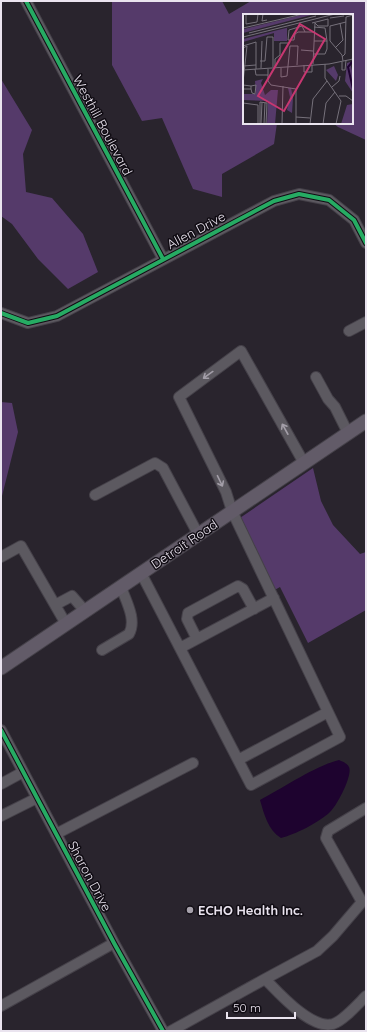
<svg xmlns="http://www.w3.org/2000/svg" width="367" height="1032" font-family="Quicksand,sans-serif">
	<rect width="100%" height="100%" fill="#29242d"/>
	<!-- green -->
	<path fill="#553a6a" d="M112 1H222L229 14 251 1H366V140L338 127 333 123H352V15H244V123H277L274 144 222 174V197L193 189 162 118 142 121 112 65Z
		M1 79 32 130 23 154 26 192 52 198 83 234 98 272 68 289 38 259 12 224 1 216Z
		M1 402 12 403 18 432 1 500Z
		M313 468 321 501 333 525 360 554 366 552V610L308 643 280 587 271 592 237 520Z"/>
	<!-- water -->
	<path fill="#1e032f" d="M339 760C343 762 347 763 349 767 353 775 337 806 330 812 320 822 294 835 281 838 268 830 264 814 260 800 283 788 315 766 339 760Z"/>
	<g fill="none" stroke-linecap="round" stroke-linejoin="round">
		<!-- minor casing -->
		<g stroke="#454149" stroke-width="12">
			<path id="minor" d="M26 1 163 259
				M1 313 28 323 57 316 274 201 299 194 329 200 354 220 366 243
				M349 331 366 322
				M316 377 328 399 335 407 348 433
				M95 495 155 463 163 468 198 534
				M1 557 21 546 66 624
				M141 573 251 785 340 737 232 511 226 492 179 397 241 351 304 463
				M55 605 72 596 85 611
				M197 639 187 619 188 613 238 586 243 589 254 609
				M180 648 274 598
				M102 650 129 634C137 620 126 601 121 587
				M1 730 114 943 163 1031
				M238 760 328 712
				M1 784 23 772
				M1 816 37 798
				M56 834 193 763
				M265 979C278 992 311 1030 333 1024 343 1021 358 1004 366 996
				M1 1006 114 943
				M171 1031 265 979 317 951 333 936 362 902 326 838 328 831 366 808"/>
		</g>
		<!-- major casing -->
		<g stroke="#454149" stroke-width="15">
			<path id="major" d="M1 668 366 421"/>
		</g>
		<!-- minor -->
		<use href="#minor" stroke="#5c5960" stroke-width="10"/>
		<!-- major -->
		<use href="#major" stroke="#625b68" stroke-width="13"/>
		<!-- cycleway casing -->
		<g stroke="#100c13" stroke-width="6">
			<path id="cycleway" d="M26 1 163 259
				M1 313 28 323 57 316 274 201 299 194 329 200 354 220 366 243
				M1 730 114 943 163 1031"/>
		</g>
		<!-- cycleway -->
		<use href="#cycleway" stroke="#26ab63" stroke-width="4"/>
	</g>
	<!-- one-way arrows -->
	<defs><path id="oneway-shaft" d="M-6 0H5M1.5-3L5.5 0L1.5 3" fill="none" stroke-width="1.6" stroke-linecap="round" stroke-linejoin="round"/></defs>
	<g stroke="#a39ea8">
		<use href="#oneway-shaft" transform="translate(208 375) rotate(144)"/>
		<use href="#oneway-shaft" transform="translate(285 429) rotate(-119)"/>
		<use href="#oneway-shaft" transform="translate(220 481) rotate(64)"/>
	</g>
	<!-- markers -->
	<circle fill="#a6a1ab" stroke="#100c13" stroke-width="1.5" cx="190" cy="910" r="4"/>
	<g text-anchor="middle" dominant-baseline="central" stroke-width="3" stroke-linejoin="round" paint-order="stroke">
		<!-- street labels -->
		<g font-size="13" fill="#eae4ef" stroke="#100c13">
			<text transform="translate(103 125) rotate(62)">Westhill Boulevard</text>
			<text transform="translate(196 230) rotate(-28)">Allen Drive</text>
			<text transform="translate(184 544) rotate(-34)">Detroit Road</text>
			<text transform="translate(90 876) rotate(62)">Sharon Drive</text>
		</g>
		<!-- poi labels -->
		<g font-size="13" font-weight="bold" fill="#eae4ef" stroke="#100c13" text-anchor="start">
			<text x="198" y="910">ECHO Health Inc.</text>
		</g>
	</g>
	<!-- overview -->
	<g transform="translate(243 14)">
		<rect width="110" height="110" fill="#29242d"/>
		<path d="M62 0H72L0 19 1 15ZM100 0 44 14V27H31V19L0 28V25L31 17ZM107 48 110 61V79L102 67 104 49ZM91 52 95 61 93 67 83 56ZM20 65 18 69 22 81 28 76H35L32 110H24L25 87 0 86V80H13L12 67ZM45 74H48L50 84 49 99 44 96 47 83ZM110 90V110H98L104 91Z" fill="#553a6a"/>
		<path fill="none" stroke="#1e032f" stroke-width="2" d="M110 47 105 53 110 75"/>
		<path fill="none" stroke="#76717b" stroke-width="1" d="M3 0V10L14 8 15 0M20 0 19 7 24 6M87 4 101 2M69 9 85 5V12H75L72 9M71 13 82 14 84 27M0 14 60 0M62 18 59 12 46 16 45 26H51L52 20 55 18H71M6 19 73 2M0 23 92 0M0 32 13 28V55M0 34 4 32 0 68M92 34 100 26 97 9M58 36 70 37M70 40H82L84 35V27H71M99 43 102 40 103 3 110 1M17 47H22L24 23H30V53M100 47 99 41 87 27V12L103 8M99 48V56H102L103 46M70 50 72 9M82 50V64L98 87 93 110M61 51V58H69V51M0 52 13 51M32 53V45L37 41V29H45M18 54 19 27M38 54V63L44 62 47 32H55L54 51M12 55 13 61H25M25 55V67L28 71 53 75V110M0 56 86 50 110 45M0 71 8 72V75H0M8 72 13 71 12 80 9 79 8 75M89 73 96 67 97 62M96 82H103L110 87M0 89 15 91V110M53 103 67 104M17 110V88L24 89 23 110M18 110 19 88M21 110 22 89M39 110 40 72M67 110 70 85 84 67M80 110 83 89 92 78"/>
		<path fill="#c83771" fill-opacity="0.15" stroke="#c83771" stroke-width="2" d="M57 10 82 25 41 97 15 82Z"/>
		<rect width="110" height="110" fill="none" stroke="#eae4ef" stroke-width="2"/>
	</g>
	<!-- border -->
	<rect width="367" height="1032" fill="none" stroke="#eae4ef" stroke-width="4"/>
	<!-- scale -->
	<path d="M227 1012v6h68v-6" fill="none" stroke="#eae4ef" stroke-width="2"/>
	<text x="233" y="1012" font-size="12" fill="#eae4ef" stroke="#100c13" stroke-width="3" paint-order="stroke">50 m</text>
</svg>
